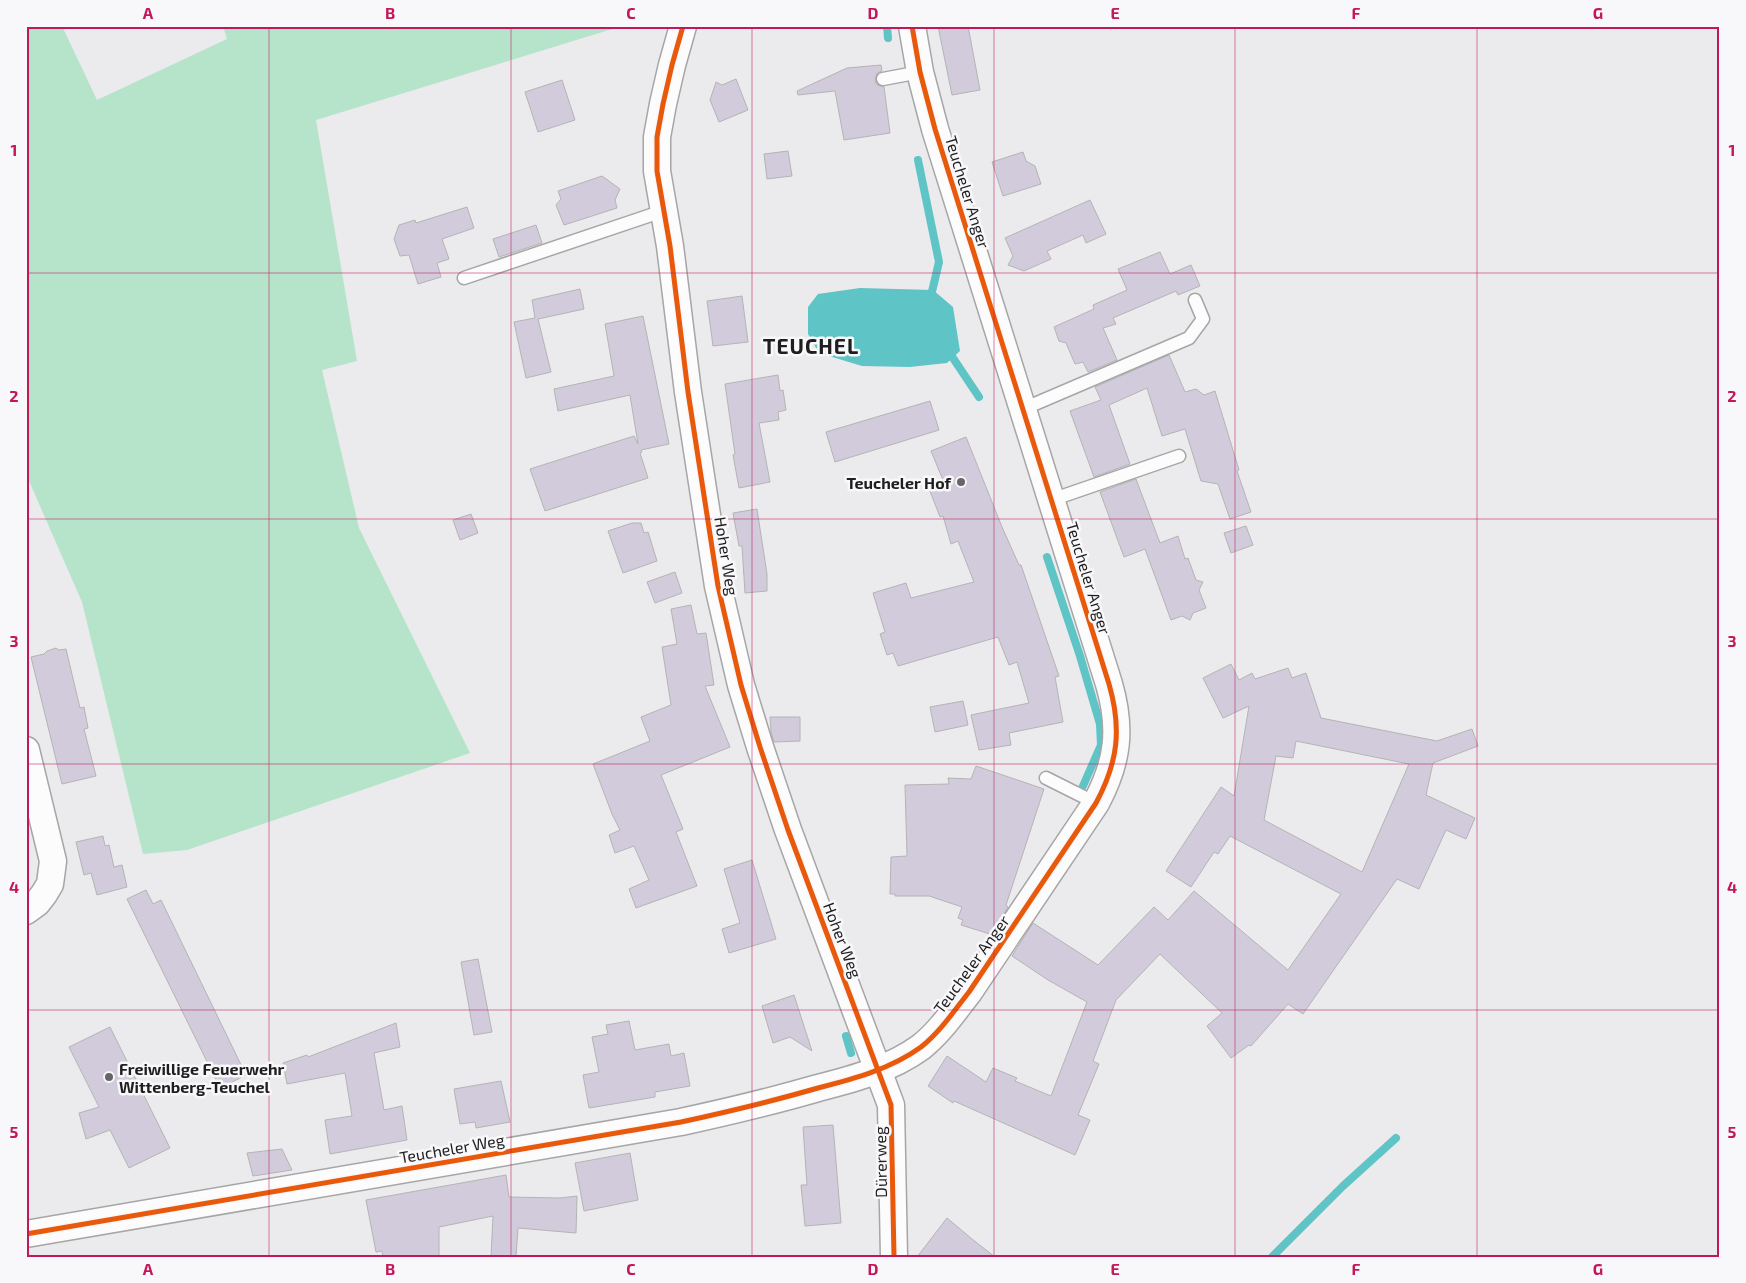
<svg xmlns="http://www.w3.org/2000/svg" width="1746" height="1283" font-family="'Exo 2',sans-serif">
	<rect width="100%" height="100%" fill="#ebeaec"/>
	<!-- green -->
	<path fill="#b5e4ca" d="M26 26H62L97 100 227 39 223 26H622L316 120 357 361 322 370 359 528 470 753 187 850 143 854 82 602 26 474V334L29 331 26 325Z"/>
	<!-- water -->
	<path fill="#5ec4c6" d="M860 288 933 290 953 307 960 351 947 363 910 367 862 366 819 353 808 334V307L818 294Z"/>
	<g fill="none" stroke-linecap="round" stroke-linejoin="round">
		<!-- stream -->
		<path stroke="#5ec4c6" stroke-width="8" d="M887 26 888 38
			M918 160 939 262 930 300
			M946 351 953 358 979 397
			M1047 557 1080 656 1100 724 1101 745 1083 786
			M846 1036 851 1053
			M1272 1257 1343 1186 1396 1138"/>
	</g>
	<!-- building -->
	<path fill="#d2cbdb" stroke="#b4b4b5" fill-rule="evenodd" d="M938 26H968L980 90 952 95Z
		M881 65 882 71 877 73 875 80 877 85 884 87 890 133 844 140 835 91 798 95 797 91 847 68Z
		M736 79 748 110 719 122 710 100 716 82 722 85Z
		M562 80 575 120 538 132 525 92Z
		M788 151 792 176 767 179 764 154Z
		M1023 152 1026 161 1035 166 1041 184 1003 196 992 162Z
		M602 176 620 189 615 200 617 208 564 225 556 205 561 199 558 191Z
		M1090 200 1106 234 1086 243 1083 235 1047 251 1051 259 1024 271 1008 265 1013 256 1005 238Z
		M467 207 474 228 442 239 449 259 437 263 441 277 418 284 409 255 400 256 394 239 399 225 415 220 416 223Z
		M536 225 542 243 499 257 493 239Z
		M1160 252 1170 274 1191 265 1200 286 1178 295 1176 291 1113 318 1116 324 1103 328 1117 360 1088 372 1083 362 1075 364 1066 343 1059 341 1054 327 1094 309 1093 305 1127 290 1118 269Z
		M580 289 584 309 538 319 551 372 526 378 514 322 535 318 532 300Z
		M742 296 748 342 713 346 707 301Z
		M643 316 669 444 641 450 642 452 640 453 648 478 545 511 530 469 634 436 638 444 630 395 558 411 554 389 614 376 605 324Z
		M1169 355 1185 392 1196 389 1204 395 1215 391 1239 470 1237 471 1251 512 1230 519 1218 484 1201 481 1185 429 1162 436 1147 388 1109 405 1130 464 1094 477 1070 411 1101 400 1095 387Z
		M778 375 780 391 783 390 786 410 778 412 779 420 759 423 770 482 739 488 733 455 735 454 725 384Z
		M930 401 939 430 835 462 826 432Z
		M966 437 1002 527 1019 565H1021L1059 676 1055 677 1063 722 1009 733 1011 745 979 750 971 715 1029 703 1017 662 1009 665 998 637 898 666 893 653 887 655 880 634 885 632 873 593 906 583 911 598 974 582 958 541 951 544 943 516 940 517 928 486 943 480 931 451Z
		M1136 479 1160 543 1178 536 1185 559 1188 558 1196 580 1203 582 1199 590 1206 608 1193 613 1190 620 1182 616 1171 620 1145 549 1124 557 1100 492Z
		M757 509 767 574V591L745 593 742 546H739L733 513Z
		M471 514 478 533 460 540 453 520Z
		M632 523H641L644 533 648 532 657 561 623 573 608 531Z
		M1246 526 1253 545 1231 553 1224 533Z
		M675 572 682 593 655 603 647 582Z
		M691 605 697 634 706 633 714 685 705 686 730 747 661 775 683 829 676 832 697 886 636 908 629 889 649 880 634 846 615 853 609 835 620 830 612 814 593 764 650 741 641 717 671 705 662 647 677 644 671 609Z
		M56 648 59 650 66 649 80 708 84 707 88 728 84 729 96 776 62 784 31 657 44 654 47 651Z
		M1231 664 1239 680 1252 673 1255 679 1288 668 1292 678 1306 673 1321 718 1437 741 1472 729 1478 746 1433 763 1426 795 1475 818 1466 839 1446 830 1419 889 1397 879 1303 1014 1288 1004 1251 1046 1249 1045 1231 1058 1207 1026 1222 1013 1160 954 1116 1000 1093 1061 1099 1064 1078 1115 1090 1120 1075 1155 954 1101 953 1103 928 1086 947 1056 986 1082 993 1068 1017 1078 1015 1081 1051 1096 1087 1002 1048 980 1012 956 1033 923 1098 965 1154 907 1168 920 1194 891 1288 970 1341 894 1230 836 1218 854 1214 852 1191 887 1166 871 1221 787 1234 796 1249 706 1223 718 1203 678ZM1296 741 1409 764 1362 872 1264 820 1276 756 1293 758Z
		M963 701 968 725 935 732 930 707Z
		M770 717H800V741L774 742 771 732Z
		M976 766 1044 789 1006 905 1008 907 990 934 961 925 963 920 958 918 962 907 929 896H895V894H890L891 857 907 856 905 785 949 784 948 778 971 779Z
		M103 836 105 846 109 845 114 867 122 865 127 887 97 895 91 873 84 875 76 842Z
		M752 860 776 939 729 953 722 929 740 923 724 869Z
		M146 890 153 904 161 900 246 1075 220 1088 127 899Z
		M478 959 492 1032 474 1035 461 962Z
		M794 995 812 1051 790 1037 773 1043 762 1006Z
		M629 1021 635 1050 669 1044 671 1056 684 1053 690 1086 655 1092V1097L589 1108 583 1075 599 1072 592 1037 608 1034 606 1025Z
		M396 1023 400 1047 374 1053 384 1110 402 1106 407 1140 330 1154 325 1120 352 1116 345 1073 287 1084 283 1063 307 1055 308 1057Z
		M110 1027 170 1148 129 1168 110 1130 86 1139 79 1113 99 1107 69 1047Z
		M501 1081 510 1122 476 1128 475 1122 460 1124 454 1089Z
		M833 1125 841 1223 805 1226 801 1185H807L803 1127Z
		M282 1149 292 1170 253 1176 247 1153Z
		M630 1153 638 1200 584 1211 575 1163Z
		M506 1175 509 1197 560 1198 577 1196 576 1233 518 1228 516 1257H491L493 1216 439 1227V1257H383L382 1251 376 1252 366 1200Z
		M947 1218 972 1239 995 1257H917Z"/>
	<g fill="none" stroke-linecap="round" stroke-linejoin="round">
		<!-- service casing -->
		<g stroke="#a6a6a7" stroke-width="15">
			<path id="service" d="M883 79 920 72
				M464 278 663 211
				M1023 409 1189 338 1203 319 1195 300
				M1051 500 1179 456
				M1046 778 1096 803"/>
		</g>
		<!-- minor casing -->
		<g stroke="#a6a6a7" stroke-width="29">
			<path id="minor" d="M683 26 672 65 663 104 657 137V171L670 246 688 392 718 586 741 685 760 747 788 830 891 1105 894 1257
				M26 750 53 861 50 884 44 894 37 903 26 911
				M26 1234 681 1122C727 1112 773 1101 818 1088 853 1079 891 1069 921 1047 940 1032 954 1011 969 992L1096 803C1118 762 1122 729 1109 684L935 129 920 72 912 26"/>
		</g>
		<!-- service -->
		<use href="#service" stroke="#fcfcfc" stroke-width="12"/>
		<!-- minor -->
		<use href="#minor" stroke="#fcfcfc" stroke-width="26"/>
		<!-- cycleway casing -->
		<g stroke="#f8f7fa" stroke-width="8">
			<path id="cycleway" d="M683 26 672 65 663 104 657 137V171L670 246 688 392 718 586 741 685 760 747 788 830 891 1105 894 1257
				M26 1234 681 1122C727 1112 773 1101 818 1088 853 1079 891 1069 921 1047 940 1032 954 1011 969 992L1096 803C1118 762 1122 729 1109 684L935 129 920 72 912 26"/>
		</g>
		<!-- cycleway -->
		<use href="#cycleway" stroke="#e8590c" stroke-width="5"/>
	</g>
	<!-- grid -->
	<path fill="none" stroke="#c2185b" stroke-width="1" stroke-opacity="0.55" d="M269 26V1257M511 26V1257M752 26V1257M994 26V1257M1235 26V1257M1477 26V1257M26 273H1720M26 519H1720M26 764H1720M26 1010H1720"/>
	<!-- markers -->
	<g fill="#666567" stroke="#f8f7fa" stroke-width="2">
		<circle cx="961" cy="482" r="5"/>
		<circle cx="109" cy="1077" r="5"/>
	</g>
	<g text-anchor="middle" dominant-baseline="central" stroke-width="5" stroke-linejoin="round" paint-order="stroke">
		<!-- street labels -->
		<g font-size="16" fill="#1e1e1f" stroke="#f8f7fa">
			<text transform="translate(968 192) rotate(73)">Teucheler Anger</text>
			<text transform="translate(727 556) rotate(81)">Hoher Weg</text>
			<text transform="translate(1089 578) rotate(73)">Teucheler Anger</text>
			<text transform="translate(843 940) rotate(69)">Hoher Weg</text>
			<text transform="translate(971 964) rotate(-54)">Teucheler Anger</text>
			<text transform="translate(452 1148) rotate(-10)">Teucheler Weg</text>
			<text transform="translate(880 1162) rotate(-91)">Dürerweg</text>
		</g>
		<!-- poi labels -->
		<g font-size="16" font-weight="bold" fill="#1e1e1f" stroke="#f8f7fa" text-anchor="end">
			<text x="951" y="482">Teucheler Hof</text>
			<text x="119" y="1068" text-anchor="start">Freiwillige Feuerwehr<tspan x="119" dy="18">Wittenberg-Teuchel</tspan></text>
		</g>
		<!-- district labels -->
		<g font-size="21" font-weight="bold" letter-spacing="1" fill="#1e1e1f" stroke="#f8f7fa">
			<text x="811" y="345">TEUCHEL</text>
		</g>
	</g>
	<!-- border -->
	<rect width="1746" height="1283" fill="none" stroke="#f8f7fa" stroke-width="55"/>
	<rect x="28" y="28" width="1690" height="1228" fill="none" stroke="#c2185b" stroke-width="2"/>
	<g font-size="16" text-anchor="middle" font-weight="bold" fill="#c2185b">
		<text x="148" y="19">A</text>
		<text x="390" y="19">B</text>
		<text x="631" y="19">C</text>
		<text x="873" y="19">D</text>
		<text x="1115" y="19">E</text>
		<text x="1356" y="19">F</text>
		<text x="1598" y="19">G</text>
		<text x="14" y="156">1</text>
		<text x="1732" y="156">1</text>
		<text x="14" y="402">2</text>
		<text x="1732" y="402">2</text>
		<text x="14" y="647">3</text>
		<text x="1732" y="647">3</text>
		<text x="14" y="893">4</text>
		<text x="1732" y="893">4</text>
		<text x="14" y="1138">5</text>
		<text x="1732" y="1138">5</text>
		<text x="148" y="1275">A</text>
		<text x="390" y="1275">B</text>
		<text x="631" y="1275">C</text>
		<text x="873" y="1275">D</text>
		<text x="1115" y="1275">E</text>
		<text x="1356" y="1275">F</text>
		<text x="1598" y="1275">G</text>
	</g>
</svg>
